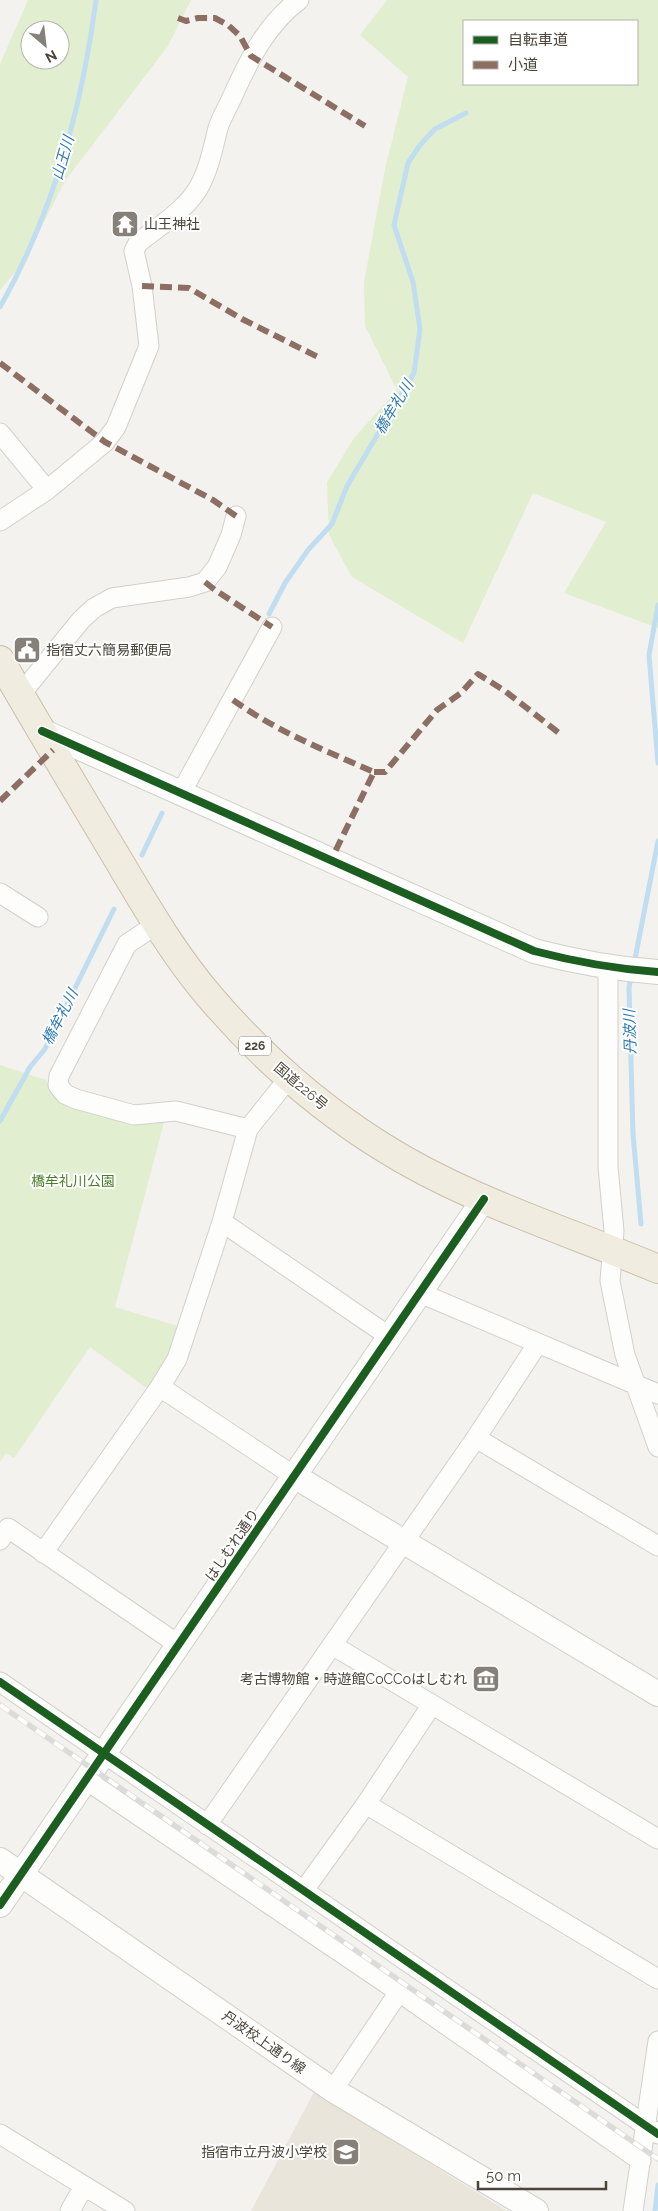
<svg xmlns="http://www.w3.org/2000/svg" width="658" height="2211" font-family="Raleway,'Noto Sans JP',sans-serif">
	<rect width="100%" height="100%" fill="#f4f2ee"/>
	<!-- education -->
	<path fill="#eae5da" d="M314 2092 507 2211H251Z"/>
	<!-- green -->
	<path fill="#e1eecf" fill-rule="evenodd" d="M28 0H191L168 46 65 181 23 263 0 290V64ZM30 30H60V60H30Z
		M387 0H658V628L564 593 606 522 533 493 463 643 352 577 329 535 327 482 354 438 397 390 365 326 364 282 385 169 408 77 360 35ZM637 21V84H464V21Z
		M0 1065 46 1080 58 1100 137 1121 165 1119 115 1307 181 1327 171 1352 148 1389 90 1347 14 1458 6 1453 0 1462Z"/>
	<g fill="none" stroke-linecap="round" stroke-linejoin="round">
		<!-- stream -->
		<path stroke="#c0ddf1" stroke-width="5" d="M0 307C54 212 82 108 96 0
			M658 605 649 655 658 763
			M269 614 285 583 308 550 332 524 347 486 414 373 420 329 413 282 394 225 408 163 420 145 435 129 466 113
			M142 855 162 813
			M634 964 658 841
			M631 977 629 988 633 1134 641 1224
			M0 1121 30 1067 45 1049 114 909
			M655 2211 658 2185"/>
		<!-- minor casing -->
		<g stroke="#d2d0cb" stroke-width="21">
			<path id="minor" d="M0 433 47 490
				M0 521 47 490 105 442 116 427 149 346 142 286 134 251 138 243C159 226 186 210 199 187 209 169 213 148 218 128 222 116 229 105 234 93 250 58 267 24 299 0
				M20 695 81 620 94 608 112 598 189 587 205 582 217 567 231 535 236 516
				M181 793 272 627
				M0 893 38 917
				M157 924 127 944 59 1076 58 1085 65 1094 76 1099 134 1115 176 1111 248 1129
				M608 968V1167L614 1231 610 1281 625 1355 658 1447
				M222 1222 390 1337
				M420 1293 658 1394
				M160 1387 294 1476
				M476 1438 658 1546
				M0 1540 8 1528 179 1645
				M43 1553 160 1387 177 1359 222 1222 248 1129 289 1078
				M332 1645 658 1839
				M0 1682 658 2134
				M86 1780 399 1992 641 2161
				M366 1804 658 1979
				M207 1825 476 1438 538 1343
				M304 1890 366 1804 431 1706
				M333 2090 399 1992
				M0 2134 125 2211
				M70 2211 84 2186
				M633 2211 658 2041"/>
		</g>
		<!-- tertiary casing -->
		<g stroke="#d2d0cb" stroke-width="26">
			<path id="tertiary" d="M42 731 534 951C576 962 615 969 658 972
				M294 1476 658 1694
				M0 1860 333 2090 536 2211
				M0 1905 484 1199"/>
		</g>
		<!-- trunk casing -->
		<g stroke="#ccbfa9" stroke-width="30">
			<path id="trunk" d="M0 660C35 721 71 781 107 841 139 894 169 949 210 997 259 1054 317 1106 381 1146 466 1200 566 1230 658 1269"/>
		</g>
		<!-- minor -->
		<use href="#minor" stroke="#fdfdfc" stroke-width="19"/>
		<!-- tertiary -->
		<use href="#tertiary" stroke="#fdfdfc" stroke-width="24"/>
		<!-- trunk -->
		<use href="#trunk" stroke="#f0ece0" stroke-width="28"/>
		<!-- rail casing -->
		<g stroke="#dbdbda" stroke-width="5.5">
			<path id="rail" d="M0 1705 658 2159"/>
		</g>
		<!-- rail -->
		<use href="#rail" stroke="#fff" stroke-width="4" stroke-dasharray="11" stroke-linecap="butt"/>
		<!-- quiet -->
		<path stroke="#8d6e63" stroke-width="6" stroke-dasharray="12 6" stroke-linecap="butt" d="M178 18 186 21 198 18H215L228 25 240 36 251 56 365 126
			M142 286 189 288 242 319 318 357
			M0 363 105 442 213 500 236 516
			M205 582 215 590 272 627
			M233 700C276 731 326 751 374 772L331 860
			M374 772H385L437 710 461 693 478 674 505 691 559 733
			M0 801 53 750"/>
		<!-- cycleway casing -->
		<g stroke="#fff" stroke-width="11">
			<path id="cycleway" d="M42 731 534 951C576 962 615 969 658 972
				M0 1682 658 2134
				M0 1905 484 1199"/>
		</g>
		<!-- cycleway -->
		<use href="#cycleway" stroke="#1b5e20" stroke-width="8"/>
	</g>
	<!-- icons -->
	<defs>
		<g id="temple-square" transform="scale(1.4375)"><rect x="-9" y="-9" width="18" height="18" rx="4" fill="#868178" stroke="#fff"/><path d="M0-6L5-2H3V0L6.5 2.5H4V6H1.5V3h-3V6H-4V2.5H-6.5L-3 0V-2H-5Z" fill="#fff"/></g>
		<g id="civic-square" transform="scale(1.4375)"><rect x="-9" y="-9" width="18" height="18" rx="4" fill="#868178" stroke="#fff"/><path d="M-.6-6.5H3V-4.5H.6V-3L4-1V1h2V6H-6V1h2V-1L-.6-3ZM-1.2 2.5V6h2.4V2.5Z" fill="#fff"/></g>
		<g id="museum-square" transform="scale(1.4375)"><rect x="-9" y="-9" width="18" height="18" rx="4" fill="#868178" stroke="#fff"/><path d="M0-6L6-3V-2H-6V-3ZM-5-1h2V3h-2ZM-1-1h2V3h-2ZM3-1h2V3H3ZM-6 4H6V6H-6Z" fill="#fff"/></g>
		<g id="school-square" transform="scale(1.4375)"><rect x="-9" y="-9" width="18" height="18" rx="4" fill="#868178" stroke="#fff"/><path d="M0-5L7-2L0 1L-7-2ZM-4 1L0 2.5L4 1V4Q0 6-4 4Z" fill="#fff"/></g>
	</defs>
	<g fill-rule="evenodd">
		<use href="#temple-square" x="125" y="224"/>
		<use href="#civic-square" x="27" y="650"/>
		<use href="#museum-square" x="486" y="1679"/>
		<use href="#school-square" x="346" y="2152"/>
	</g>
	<g text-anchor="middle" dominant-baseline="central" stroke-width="4" stroke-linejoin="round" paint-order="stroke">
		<!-- shield labels -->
		<rect fill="#fff" stroke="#817c74" stroke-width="1" x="239" y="1036.5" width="32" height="19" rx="4"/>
		<g font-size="12" font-weight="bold" fill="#4b4439">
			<text x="255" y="1046">226</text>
		</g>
		<!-- poi labels -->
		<g font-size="14" fill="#4b4439" stroke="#fff" text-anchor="start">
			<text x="144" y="224">山王神社</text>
			<text x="46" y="650">指宿丈六簡易郵便局</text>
			<text x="467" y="1679" text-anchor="end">考古博物館・時遊館CoCCoはしむれ</text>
			<text x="327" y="2152" text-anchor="end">指宿市立丹波小学校</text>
		</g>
		<!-- street labels -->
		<g font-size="14" fill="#4b4439" stroke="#fff">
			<text transform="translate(301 1086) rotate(40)">国道226号</text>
			<text transform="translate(232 1545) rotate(-56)">はしむれ通り</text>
			<text transform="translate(264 2042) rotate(35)">丹波校上通り線</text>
		</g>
		<!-- park labels -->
		<g font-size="14" fill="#4a7f2a" stroke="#fff">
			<text x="73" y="1181">橋牟礼川公園</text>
		</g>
		<!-- water labels -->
		<g font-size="15" font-style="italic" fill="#2e7ab2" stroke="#fff">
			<text transform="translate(63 158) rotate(-74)">山王川</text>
			<text transform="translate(394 407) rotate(-59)">橋牟礼川</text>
			<text transform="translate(60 1017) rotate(-63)">橋牟礼川</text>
			<text transform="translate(630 1032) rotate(-92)">丹波川</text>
		</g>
	</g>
	<!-- legend -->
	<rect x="463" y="20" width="175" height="65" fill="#ffffff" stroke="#b7b4b0"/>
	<rect x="473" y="36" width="25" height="8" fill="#1b5e20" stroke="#b7b4b0"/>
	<text x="508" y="45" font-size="15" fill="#4b4439">自転車道</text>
	<rect x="473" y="61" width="25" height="8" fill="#8d6e63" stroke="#b7b4b0"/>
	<text x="508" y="70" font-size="15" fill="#4b4439">小道</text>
	<!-- north arrow -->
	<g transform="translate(45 45) rotate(152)"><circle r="24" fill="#ffffff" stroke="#b7b4b0"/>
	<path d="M0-4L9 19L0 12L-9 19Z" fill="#868178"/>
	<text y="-8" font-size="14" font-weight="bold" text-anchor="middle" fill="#4b4439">N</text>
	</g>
	<!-- scale -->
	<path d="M478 2181v8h128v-8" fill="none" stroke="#4b4439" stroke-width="2.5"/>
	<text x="486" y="2181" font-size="15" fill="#4b4439" stroke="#ffffff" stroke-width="4" paint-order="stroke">50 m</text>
</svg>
